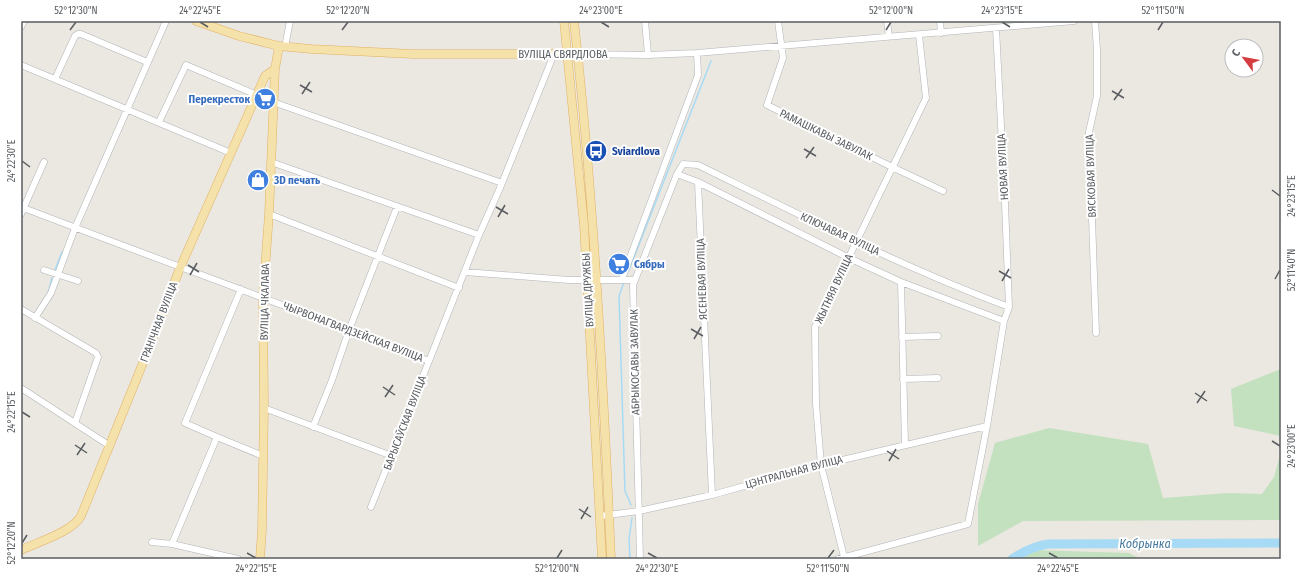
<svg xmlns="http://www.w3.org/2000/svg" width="1302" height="580" font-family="'Fira Sans Condensed',sans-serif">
	<rect width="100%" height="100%" fill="#ebe7e1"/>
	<!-- green -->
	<path fill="#c3e0bf" d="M1281 369V436L1234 426 1231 389Z
		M1049 428 1148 444 1163 498 1228 493 1262 494 1274 477 1281 452V520L1023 521 978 546V504L995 443Z
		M1031 550 1129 553 1140 559H1018Z"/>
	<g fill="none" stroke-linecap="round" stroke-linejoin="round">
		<!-- stream -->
		<path stroke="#a7dbf5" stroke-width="1.5" d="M55 270 62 252
			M629 270 711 61
			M624 282 619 296 625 491 631 505
			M48 293 52 278
			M630 559 629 539 632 518"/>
		<!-- river -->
		<path stroke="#a7dbf5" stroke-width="9" d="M1012 559C1024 551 1034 546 1048 544L1281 543"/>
		<!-- minor casing -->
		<g stroke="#b1b4b7" stroke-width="7">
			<path id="minor" d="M645 21 648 55
				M778 21 783 58 767 105 892 167 943 191
				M887 21 889 37
				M940 21 941 33
				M1095 21 1097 50V96L1089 132 1096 333
				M21 27 24 21
				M285 47 290 21
				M578 54 648 55 697 53 1074 21
				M21 65 231 153
				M55 79 75 36 78 34H81L147 62
				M273 102 502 183
				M159 122 186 65 257 95
				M271 162 479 235
				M677 174 698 182 712 495
				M698 182 849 258 901 282 1004 321
				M21 207C157 259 293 308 429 361
				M21 214 44 162
				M269 214 459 288
				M44 270 78 281
				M465 272 569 280H635
				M622 279 698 75 697 53
				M901 282 905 444
				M21 309 96 353 98 357 75 423
				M35 318 51 293 75 228 166 21
				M902 337 938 336
				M903 379 938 378
				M21 388 110 446
				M264 408 392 456
				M313 427 332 380 349 330 397 207
				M217 437 263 456
				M371 507 479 235 500 188 554 54
				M600 516 639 511 712 495 821 465 987 426
				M152 542 172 544 238 559
				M172 544 217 437 185 423 241 289
				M844 557 821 465 816 404 815 327 926 98 919 35
				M640 559 633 285 677 174 683 164 698 165C800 215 902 267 1009 307
				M838 559 968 524 987 426 1004 321 1009 307 1005 203 996 28"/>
		</g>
		<!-- major casing -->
		<g stroke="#e1b164" stroke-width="9">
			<path id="major" d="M196 21 239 36 279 46 311 49 413 54H573
				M564 21 584 225 602 559
				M574 21C594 200 603 379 611 559
				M21 550C38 542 72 532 81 516L147 353 180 268 265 76 275 69
				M260 559 262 530 264 408 263 297 269 214 275 69 279 46"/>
		</g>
		<!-- minor -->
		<use href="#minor" stroke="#fff" stroke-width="6"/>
		<!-- major -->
		<use href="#major" stroke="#f5e2ab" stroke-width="8"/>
	</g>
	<!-- ticks -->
	<path fill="none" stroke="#595d60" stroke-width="1.5" d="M200 22 208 27M601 22 609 27M1002 22 1010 27M70 30 76 22M342 30 348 22M886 30 891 22M1158 30 1163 22M300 85 312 92M1112 91 1124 98M302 94 310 82M1114 100 1122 89M804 149 816 156M806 158 814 147M22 161 30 167M1272 190 1280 196M496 207 508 214M498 217 505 205M188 265 199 272M999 271 1011 278M190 275 197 263M1275 279 1280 270M1002 281 1009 269M691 329 703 336M694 339 701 327M383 387 395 395M1195 393 1207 401M385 397 393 385M1197 403 1205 391M22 412 30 417M1272 441 1280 446M75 445 87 453M887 451 899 459M77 455 85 443M889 461 896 449M579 509 591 517M581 519 588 507M22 543 27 535M247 553 256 558M648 553 657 558M1049 553 1058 558M557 558 562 550M828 558 834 550"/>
	<!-- icons -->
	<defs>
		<g id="supermarket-disc" transform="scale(1.15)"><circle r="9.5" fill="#3f7fe0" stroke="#fff"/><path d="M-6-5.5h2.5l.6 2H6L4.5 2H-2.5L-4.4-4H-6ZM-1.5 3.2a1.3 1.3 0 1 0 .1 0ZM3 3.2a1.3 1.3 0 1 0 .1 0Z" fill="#fff"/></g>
		<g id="bus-disc" transform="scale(1.15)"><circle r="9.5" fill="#1a4fb4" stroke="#fff"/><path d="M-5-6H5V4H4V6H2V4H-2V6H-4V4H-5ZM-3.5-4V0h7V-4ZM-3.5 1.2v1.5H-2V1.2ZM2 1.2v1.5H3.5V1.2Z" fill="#fff"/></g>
		<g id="shop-disc" transform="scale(1.15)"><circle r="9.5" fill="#3f7fe0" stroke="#fff"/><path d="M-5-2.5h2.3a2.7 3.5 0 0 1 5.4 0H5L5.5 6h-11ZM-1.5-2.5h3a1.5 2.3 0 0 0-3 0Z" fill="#fff"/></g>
	</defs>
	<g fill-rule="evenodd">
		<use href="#supermarket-disc" x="265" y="99"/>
		<use href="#bus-disc" x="596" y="151"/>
		<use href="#shop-disc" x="258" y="180"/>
		<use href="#supermarket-disc" x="619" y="264"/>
	</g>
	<g text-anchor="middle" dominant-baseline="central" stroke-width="4" stroke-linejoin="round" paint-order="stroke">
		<!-- street labels -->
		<g font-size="11" fill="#595d60" stroke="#fff">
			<text x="563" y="54">ВУЛІЦА СВЯРДЛОВА</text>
			<text transform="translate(826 135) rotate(26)">РАМАШКАВЫ ЗАВУЛАК</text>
			<text transform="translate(1003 167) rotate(-93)">НОВАЯ ВУЛІЦА</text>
			<text transform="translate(1091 176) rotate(-92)">ВЯСКОВАЯ ВУЛІЦА</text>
			<text transform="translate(840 234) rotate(25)">КЛЮЧАВАЯ ВУЛІЦА</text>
			<text transform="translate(702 279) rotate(-92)">ЯСЕНЕВАЯ ВУЛІЦА</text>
			<text transform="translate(834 289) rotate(-65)">ЖЫТНЯЯ ВУЛІЦА</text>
			<text transform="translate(588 290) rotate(-93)">ВУЛІЦА ДРУЖБЫ</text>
			<text transform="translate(265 302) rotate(-89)">ВУЛІЦА ЧКАЛАВА</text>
			<text transform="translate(159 322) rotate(-69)">ГРАНІЧНАЯ ВУЛІЦА</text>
			<text transform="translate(353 332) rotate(21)">ЧЫРВОНАГВАРДЗЕЙСКАЯ ВУЛІЦА</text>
			<text transform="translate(635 362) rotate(-91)">АБРЫКОСАВЫ ЗАВУЛАК</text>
			<text transform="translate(405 423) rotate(-69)">БАРЫСАЎСКАЯ ВУЛІЦА</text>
			<text transform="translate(794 472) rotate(-15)">ЦЭНТРАЛЬНАЯ ВУЛІЦА</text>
		</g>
		<!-- shop labels -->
		<g font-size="11" font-weight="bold" fill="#366cbe" stroke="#fff" text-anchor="start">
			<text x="250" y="99" text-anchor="end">Перекресток</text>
			<text x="274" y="180">3D печать</text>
			<text x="634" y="264">Сябры</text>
		</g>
		<!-- transit labels -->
		<g font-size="11" font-weight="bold" fill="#164399" stroke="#fff" text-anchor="start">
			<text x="612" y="151">Sviardlova</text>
		</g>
		<!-- water labels -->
		<g font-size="12" font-style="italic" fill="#44789c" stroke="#fff">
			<text x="1145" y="544">Кобрынка</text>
		</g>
	</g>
	<!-- border -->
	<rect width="1302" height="580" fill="none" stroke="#ffffff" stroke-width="44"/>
	<!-- north arrow -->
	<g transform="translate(1244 58) rotate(302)"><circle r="19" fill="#ffffff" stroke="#bdbebf"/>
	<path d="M0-3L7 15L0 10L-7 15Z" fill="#d53c40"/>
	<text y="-6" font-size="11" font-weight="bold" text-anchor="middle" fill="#595d60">С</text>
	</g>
	<rect x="22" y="22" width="1258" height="536" fill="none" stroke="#595d60" stroke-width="1.5"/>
	<g font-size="10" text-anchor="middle" fill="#595d60">
		<text x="76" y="14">52°12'30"N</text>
		<text x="200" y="14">24°22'45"E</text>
		<text x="348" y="14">52°12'20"N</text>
		<text x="601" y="14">24°23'00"E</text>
		<text x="891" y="14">52°12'00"N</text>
		<text x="1002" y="14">24°23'15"E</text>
		<text x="1163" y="14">52°11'50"N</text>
		<text transform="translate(11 161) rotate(-90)" y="4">24°22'30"E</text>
		<text transform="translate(1291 196) rotate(-90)" y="4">24°23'15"E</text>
		<text transform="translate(1291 270) rotate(-90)" y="4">52°11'40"N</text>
		<text transform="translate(11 412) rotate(-90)" y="4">24°22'15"E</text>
		<text transform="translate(1291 446) rotate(-90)" y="4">24°23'00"E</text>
		<text transform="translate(11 543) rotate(-90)" y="4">52°12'20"N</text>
		<text x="256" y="572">24°22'15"E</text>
		<text x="557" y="572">52°12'00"N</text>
		<text x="657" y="572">24°22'30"E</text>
		<text x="828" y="572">52°11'50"N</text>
		<text x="1058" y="572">24°22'45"E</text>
	</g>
</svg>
